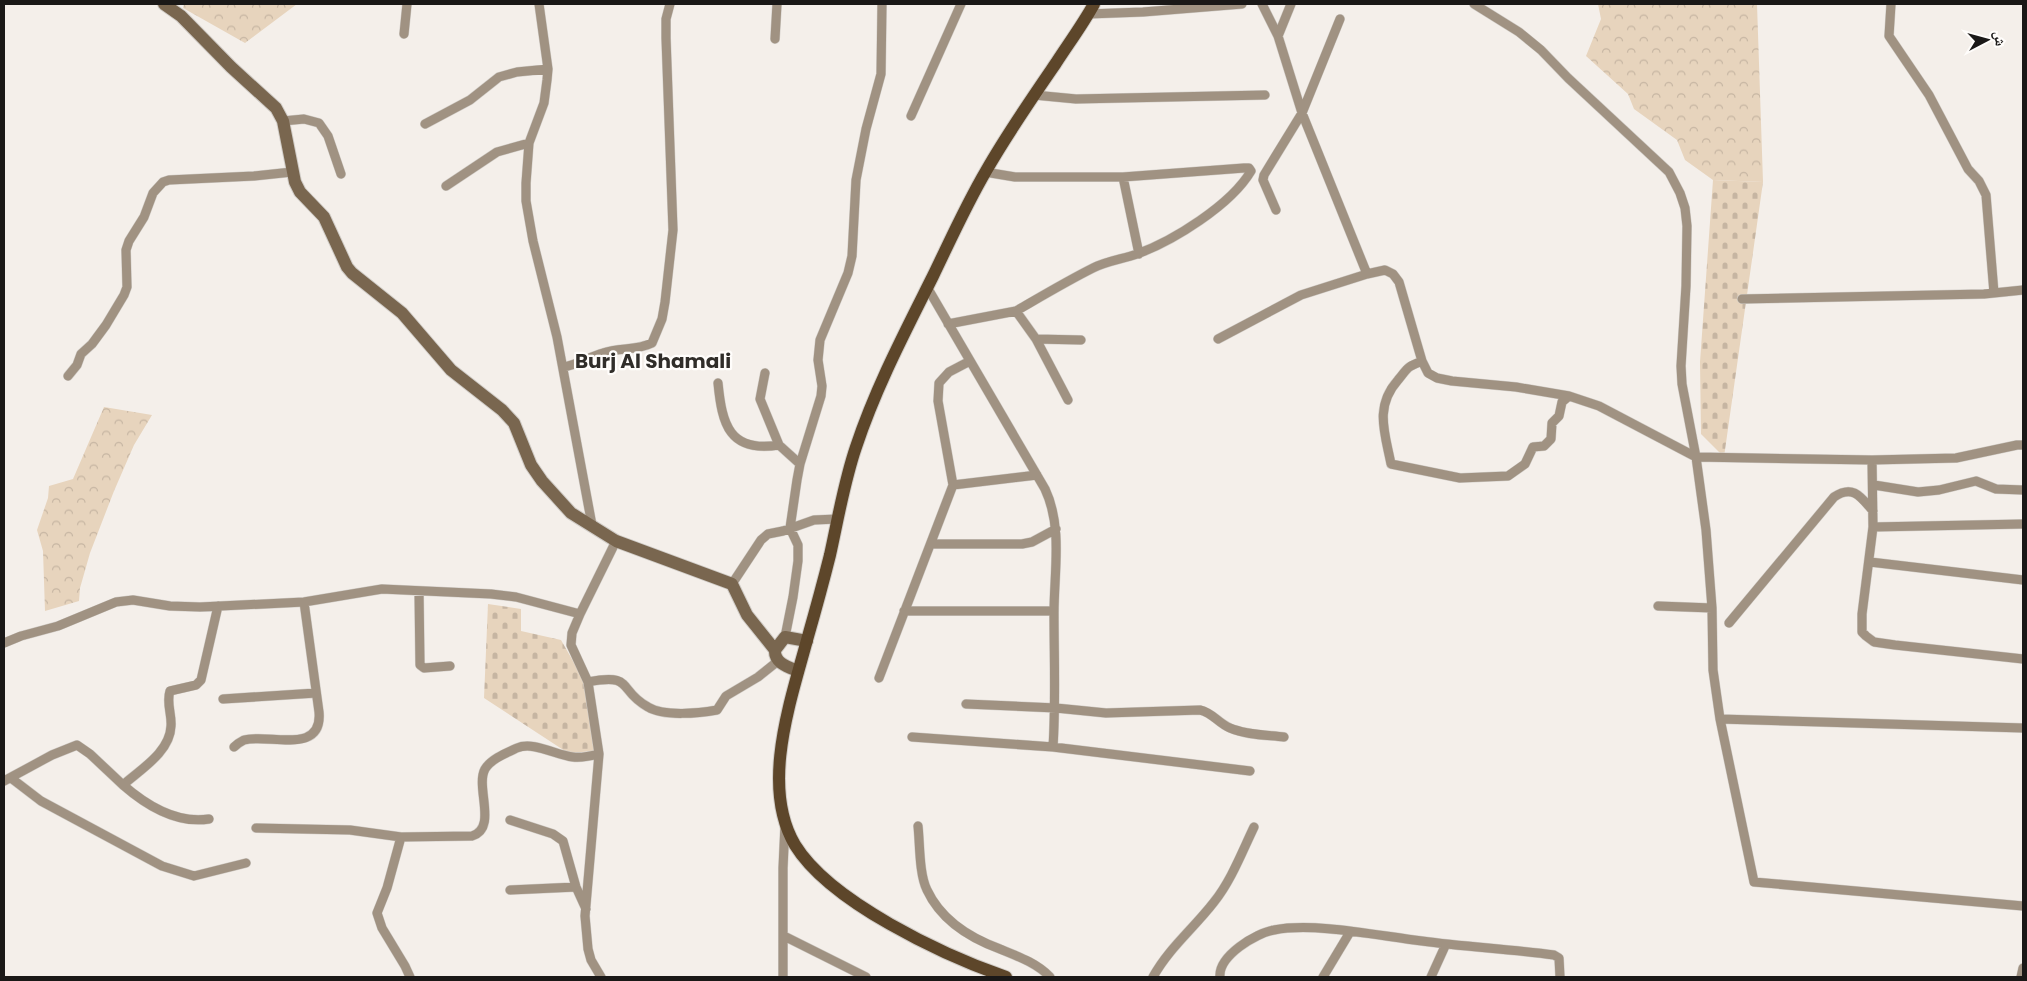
<svg xmlns="http://www.w3.org/2000/svg" width="2027" height="981" font-family="Poppins,'Noto Naskh Arabic',sans-serif">
	<defs>
		<pattern id="forest-crowns" width="20" height="18" patternUnits="userSpaceOnUse" patternTransform="scale(1.25)"><rect width="20" height="18" fill="#e7d4bd"/><path d="M2 6a3 3 0 1 1 6 0M12 15a3 3 0 1 1 6 0" fill="none" stroke="#c6b5a2"/></pattern>
		<pattern id="cemetery-stones" width="16" height="16" patternUnits="userSpaceOnUse" patternTransform="scale(1.25)"><rect width="16" height="16" fill="#e7d4bd"/><path d="M2 7V4a2 2 0 0 1 4 0v3zM10 15v-3a2 2 0 0 1 4 0v3z" fill="#c6b5a2"/></pattern>
	</defs>
	<rect width="100%" height="100%" fill="#f4efea"/>
	<!-- forest -->
	<path fill="url(#forest-crowns)" d="M184 4H297L245 43 183 8Z
		M1598 4H1757L1763 182 1713 180 1685 160 1677 140 1634 109 1628 94 1586 56 1601 19Z
		M104 407 152 415 134 445 114 491 90 553 80 588 79 601 45 611 43 551 37 530 48 498 49 486 73 479Z"/>
	<!-- cemetery -->
	<path fill="url(#cemetery-stones)" d="M1713 180 1763 182 1724 457 1701 434 1700 362Z
		M488 604 521 609V631L561 640 585 682 595 751 568 753 484 698Z"/>
	<g fill="none" stroke-linecap="round" stroke-linejoin="round">
		<!-- street casing -->
		<g stroke="#d1cdc8" stroke-width="10">
			<path id="street" d="M539 4 548 69 547 80 544 103 529 143 526 183V201L533 241 557 337 592 525
				M1262 4 1278 36 1302 113 1367 274
				M1474 4 1519 32 1541 50 1568 78 1669 172 1680 193 1685 208 1687 226 1686 286 1681 366 1682 384 1696 457 1706 530 1712 608 1713 670 1720 719 1754 882 2023 906
				M1891 4 1889 36 1929 95 1968 169 1979 181 1986 195 1994 293
				M1088 14 1143 12 1242 4
				M404 34 407 4
				M1278 36 1291 4
				M775 39 777 4
				M1034 95 1076 99 1265 95
				M911 116 961 4
				M283 121 304 119 319 123 328 136 341 174
				M425 124 470 100 499 77 517 72 548 69
				M985 172 1015 177H1123L1244 168H1249L1251 171C1231 205 1173 241 1137 254 1123 259 1107 261 1093 268 1067 281 1042 296 1016 311
				M1123 177 1139 254
				M446 186 497 152 529 143
				M1276 210 1263 180 1264 175 1302 113 1340 19
				M1742 299 1984 294 2023 290
				M948 324 1016 311 1036 339 1068 400
				M1036 339 1081 340
				M1218 339 1301 295 1367 274 1385 270 1393 274 1399 282 1422 361 1428 373 1437 378 1452 381 1516 387 1569 396 1599 406 1696 457 1872 460 1873 527 2023 524
				M1422 361C1405 368 1409 367 1398 380 1374 407 1385 433 1391 464L1460 478 1508 476 1525 464 1533 447 1544 446 1551 439 1552 423 1559 416 1562 402 1569 396
				M563 367C577 365 589 357 603 353 620 347 636 351 652 343L662 319 665 302 673 230 666 38V19L670 4
				M765 373 760 399 779 445 800 464
				M68 376 77 365 81 354 92 344 106 325 124 295 127 287 126 250 129 241 144 217 153 193 163 182 169 180 254 176 292 172
				M718 383C722 424 729 453 779 445
				M1872 460 1956 458 2017 445H2023
				M953 485 1037 475
				M1874 485 1918 492 1939 490 1976 481 1996 489 2023 490
				M1873 527 1862 614V632L1866 636 1874 642 1895 645 2023 659
				M931 544H1022L1032 542 1056 529
				M1870 562 2023 580
				M732 584 761 540 768 534 783 531 814 520 837 519
				M419 592 420 665 424 668 450 666
				M1658 606 1712 608
				M904 611H1054
				M1729 623 1834 497C1853 484 1861 497 1873 511
				M785 637 793 597 798 561V545L790 528 797 480 800 464 821 396 822 386 818 360 820 340 848 273 852 256 856 180 866 129 881 74 882 4
				M4 643 21 636 58 626 116 602 133 600 170 606 200 607 304 602 382 589 491 594 516 597 580 614
				M879 678 953 485 938 401 939 383 949 372 970 361
				M588 682C635 673 617 690 648 707 664 717 700 713 717 710L726 696 758 677 778 661
				M223 699 316 693
				M966 704 1056 708 1106 713 1200 710C1213 713 1218 723 1230 728 1246 735 1267 735 1284 737
				M1720 719 2023 728
				M912 737 1053 747C1056 701 1054 658 1054 613 1054 572 1063 527 1045 489L927 287
				M234 747C237 744 240 742 244 740 268 733 323 756 319 712L304 602
				M1053 747 1250 771
				M11 778 41 801 162 866 194 876 246 863
				M4 781 52 755 77 745 90 754 123 785C141 769 170 752 171 726 172 714 166 703 170 691L196 685 201 680 218 606
				M123 785C147 806 177 824 209 819
				M510 820 553 834 563 841 576 887 586 909
				M918 826C920 844 919 874 927 890 941 920 970 938 1000 949 1017 956 1037 963 1050 977
				M256 828 350 830 401 837 472 836C498 828 475 787 485 769 491 759 506 753 517 748 533 741 556 755 573 757 582 758 591 756 599 754
				M401 837 387 888 377 913 382 928 405 966 410 977
				M510 890 576 887
				M784 936 866 977
				M601 977 591 960 588 949 585 916 599 754 588 682 571 645 572 633 580 614 616 541
				M783 977V868L785 825
				M1153 977C1169 948 1194 928 1214 902 1231 881 1242 852 1254 827
				M1220 977C1218 956 1256 933 1274 930 1315 922 1379 936 1422 941 1466 947 1510 949 1554 955L1559 958 1560 977
				M1323 977 1350 932
				M1431 977 1446 944
				M2021 977 2023 968"/>
		</g>
		<!-- secondary casing -->
		<g stroke="#d1cdc8" stroke-width="14">
			<path id="secondary" d="M164 4 181 16 231 67 276 108 283 121 295 182 300 192 324 217 347 267 352 273 402 313 451 370 502 410 514 423 531 465 542 481 571 513 616 541 732 584 747 615 775 650C774 663 788 667 798 671
				M775 650 785 637 807 641"/>
		</g>
		<!-- primary casing -->
		<g stroke="#d1cdc8" stroke-width="14">
			<path id="primary" d="M1006 977C943 955 830 902 795 845 760 786 791 700 807 640 815 612 823 583 830 555 838 519 844 482 856 447 876 387 905 332 933 276 950 241 966 205 986 171 1007 134 1032 98 1056 63 1069 43 1083 24 1094 4"/>
		</g>
		<!-- street -->
		<use href="#street" stroke="#a09282" stroke-width="9"/>
		<!-- secondary -->
		<use href="#secondary" stroke="#79664f" stroke-width="12"/>
		<!-- primary -->
		<use href="#primary" stroke="#5d462a" stroke-width="12"/>
	</g>
	<g text-anchor="middle" dominant-baseline="central" stroke-width="4.5" stroke-linejoin="round" paint-order="stroke">
		<!-- district labels -->
		<g font-size="20" font-weight="bold" fill="#302d29" stroke="#fffdfb">
			<text x="653" y="361">Burj Al Shamali</text>
		</g>
	</g>
	<!-- border -->
	<rect width="2027" height="981" fill="none" stroke="#1a1817" stroke-width="10"/>
	<!-- north arrow -->
	<g transform="translate(1987 40) rotate(84)" stroke="#fffdfb" stroke-width="4" paint-order="stroke">
	<path d="M0-4L9 19L0 12L-9 19Z" fill="#1a1817"/>
	<text y="-8" font-size="14" font-weight="bold" text-anchor="middle" fill="#1a1817">ش</text>
	</g>
</svg>
